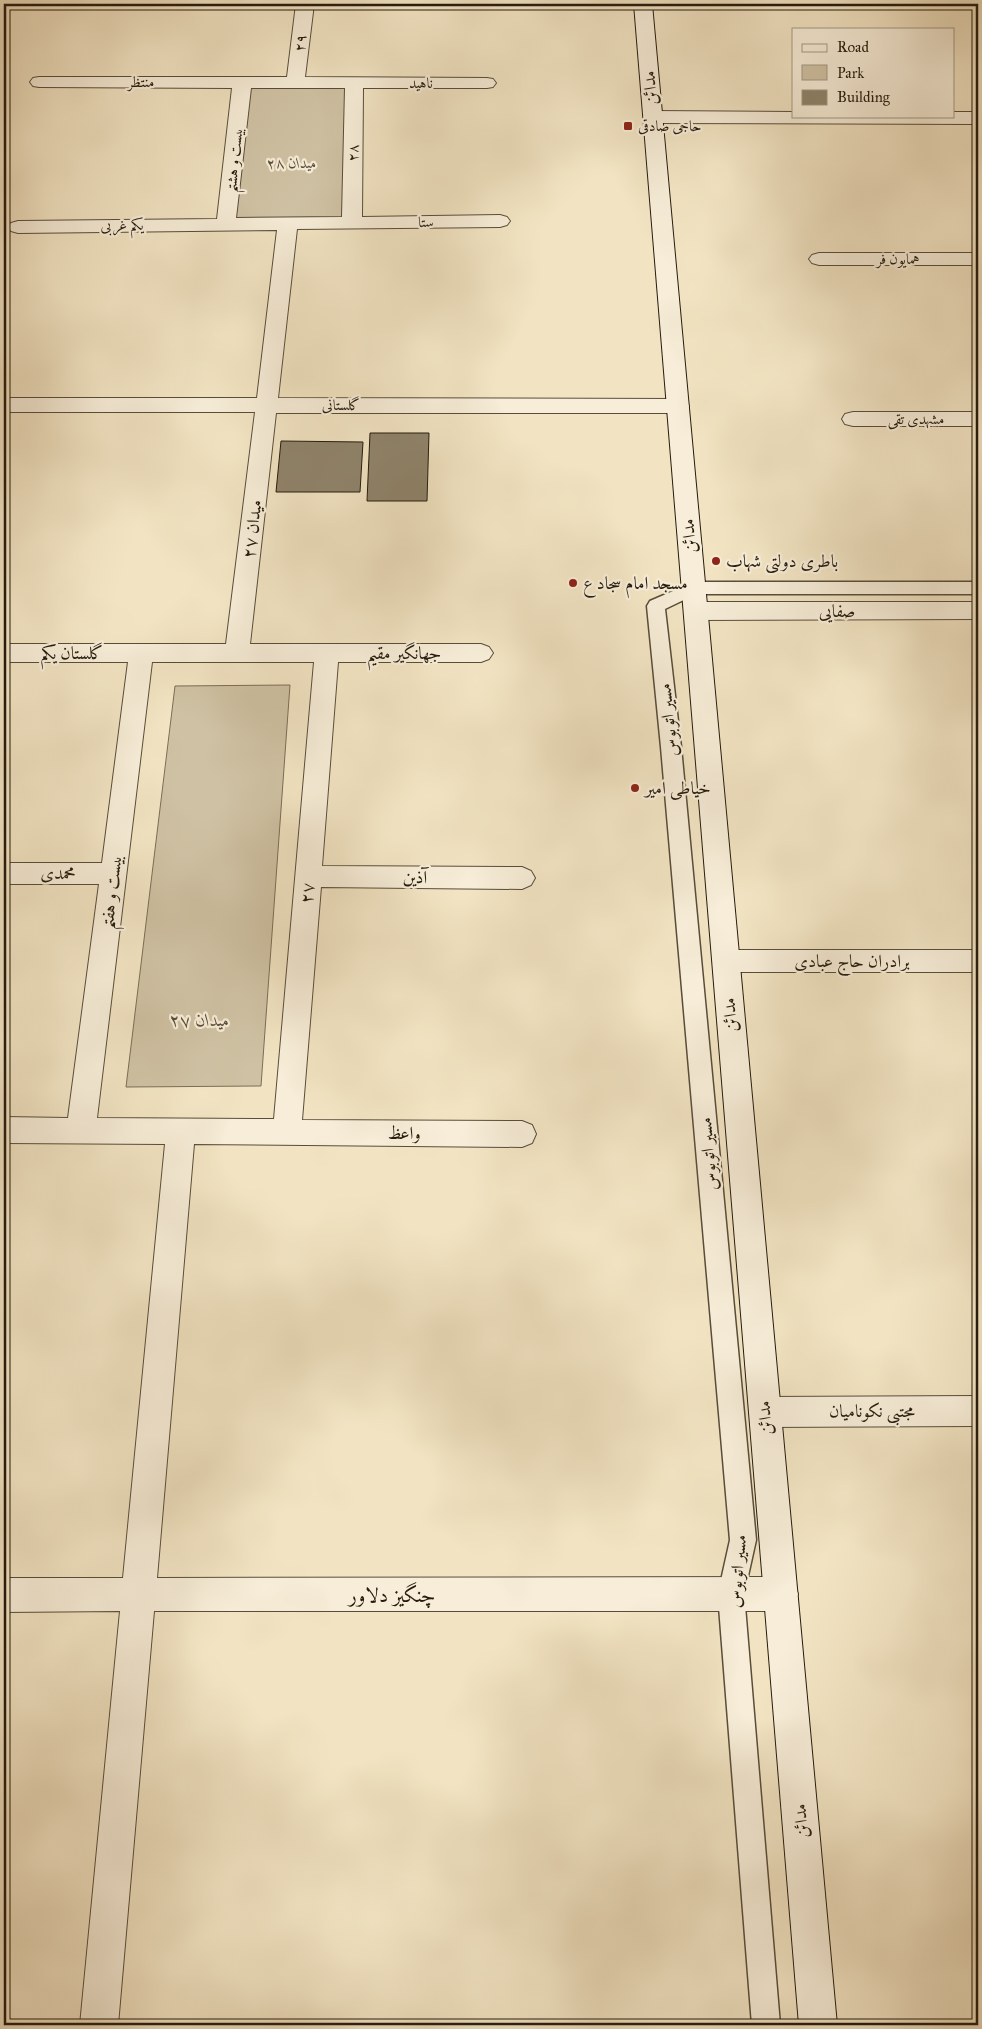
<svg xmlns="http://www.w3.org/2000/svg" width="982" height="2029" font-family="'IM FELL Great Primer',Amiri,serif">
	<rect width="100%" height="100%" fill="#f2e4c3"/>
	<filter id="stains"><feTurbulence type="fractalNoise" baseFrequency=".004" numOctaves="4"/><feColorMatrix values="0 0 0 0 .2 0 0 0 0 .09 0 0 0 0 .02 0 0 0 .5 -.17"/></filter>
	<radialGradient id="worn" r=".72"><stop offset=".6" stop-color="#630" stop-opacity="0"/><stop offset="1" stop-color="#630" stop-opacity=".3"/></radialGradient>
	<!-- green -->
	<path fill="#cfc2a4" stroke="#7a6e58" d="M247 86H348L343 218 232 219Z
		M290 685 261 1086 126 1087 175 686Z"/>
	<!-- building -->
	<path fill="#8f846c" stroke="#241b0d" d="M370 433H429L427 501H367Z
		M281 441 363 442 360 492H276Z"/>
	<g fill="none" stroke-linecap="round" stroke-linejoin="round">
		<!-- lane casing -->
		<g stroke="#584d3a" stroke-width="3">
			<path id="lane" d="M694 582H978V594H696L665 609 681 747 756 1540 744 1594 780 2025H752L718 1594 730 1540 661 747 647 606 650 601Z"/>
		</g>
		<!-- street casing -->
		<g stroke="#584d3a" stroke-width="2">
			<path id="street" d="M296 4H314L305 77 487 78 493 79 496 83 493 87 487 88H363L362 217 500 215 507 217 510 221 507 225 500 227 297 229 278 398 678 399 686 401 689 406 686 411 678 413H276L250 644H481L489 647 493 653 489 659 481 662H338L322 866 522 867 531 871 535 878 531 885 522 889 321 887 302 1120 522 1121 532 1125 536 1134 532 1143 522 1147 194 1144 157 1578 781 1577 793 1582 798 1594 793 1606 781 1611H154L118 2025H80L120 1611 4 1612V1578H123L165 1144 4 1143V1117L68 1118 99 884H4V863H102L128 662H4V644H226L255 412H4V398H257L277 230 18 233 11 231 8 227 11 223 18 221 217 219 232 88 39 87 33 86 30 82 33 78 39 77H287ZM251 88H345L342 217 236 218ZM152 662H314L274 1119 97 1118Z
				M653 111 793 112V116H953V112H978V124L653 123 646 121 644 117 646 113Z
				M819 253H978V265H819L812 263 809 259 812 255Z
				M853 412H978V426H853L845 424 842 419 845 414Z
				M696 602H978V619L696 620 688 617 684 611 688 605Z
				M726 950H978V972H726L716 969 713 961 716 953Z
				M978 1396V1426L765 1427 754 1423 749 1412 754 1401 765 1397Z"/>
		</g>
		<!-- secondary casing -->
		<g stroke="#241b0d" stroke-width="2">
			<path id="secondary" d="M634 4H652L837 2025H799Z"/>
		</g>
		<!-- lane -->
		<use href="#lane" fill="#f7edd8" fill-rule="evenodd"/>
		<!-- street -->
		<use href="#street" fill="#f7edd8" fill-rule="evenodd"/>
		<!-- secondary -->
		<use href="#secondary" fill="#f7edd8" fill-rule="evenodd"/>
	</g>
	<!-- markers -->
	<g fill="#8f2418" stroke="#f7edd8" stroke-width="2">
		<rect x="623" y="121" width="10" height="10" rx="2.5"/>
		<circle cx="716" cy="561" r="5"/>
		<circle cx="573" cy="583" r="5"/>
		<circle cx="635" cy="788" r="5"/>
	</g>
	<g text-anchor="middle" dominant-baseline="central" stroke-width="4.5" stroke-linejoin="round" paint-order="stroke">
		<!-- far-street labels -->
		<g font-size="15" fill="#241b0d" stroke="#f7edd8">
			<text transform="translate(300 43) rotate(-83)">۲۹</text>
			<text x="141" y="82">منتظر</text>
			<text x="421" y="83">ناهید</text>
			<text transform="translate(353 153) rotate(-89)">۲۸</text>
			<text transform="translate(234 160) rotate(-84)">بیست و هشتم</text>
			<text transform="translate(426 222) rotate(-1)">ستا</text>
			<text transform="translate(122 225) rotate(-1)">یکم غربی</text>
			<text x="898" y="259">همایون فر</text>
			<text x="341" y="405">گلستانی</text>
			<text x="916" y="419">مشهدی تقی</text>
		</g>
		<!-- far-poi labels -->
		<g font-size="15" fill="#241b0d" stroke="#f7edd8" text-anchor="start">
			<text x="638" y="126">حاجی صادقی</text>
		</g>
		<!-- far-park labels -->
		<g font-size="15" font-style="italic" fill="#574d3a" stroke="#f7edd8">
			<text x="292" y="163">میدان ۲۸</text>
		</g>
		<!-- street labels -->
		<g font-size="18" fill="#241b0d" stroke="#f7edd8">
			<text transform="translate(650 88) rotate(-95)">مدائن</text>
			<text transform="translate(252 529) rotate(-83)">میدان ۲۷</text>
			<text transform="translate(689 536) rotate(-95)">مدائن</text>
			<text x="837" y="611">صفایی</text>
			<text x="72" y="653">گلستان یکم</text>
			<text x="404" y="653">جهانگیر مقیم</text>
			<text transform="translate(668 720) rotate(-96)">مسیر اتوبوس</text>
			<text transform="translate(58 873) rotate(1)">محمدی</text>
			<text transform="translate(415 877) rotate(1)">آذین</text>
			<text transform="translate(111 892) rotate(-83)">بیست و هفتم</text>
			<text transform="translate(307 893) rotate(-85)">۲۷</text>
			<text x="852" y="961">برادران حاج عبادی</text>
			<text transform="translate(730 1015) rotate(-95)">مدائن</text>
			<text x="404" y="1133">واعظ</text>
			<text transform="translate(708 1154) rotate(-95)">مسیر اتوبوس</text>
			<text x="872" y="1411">مجتبی نکونامیان</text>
			<text transform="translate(765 1418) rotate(-95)">مدائن</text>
			<text transform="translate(737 1571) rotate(-85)">مسیر اتوبوس</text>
			<text transform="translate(801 1821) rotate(-95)">مدائن</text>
		</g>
		<!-- poi labels -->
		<g font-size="18" fill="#241b0d" stroke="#f7edd8" text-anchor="start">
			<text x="726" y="561">باطری دولتی شهاب</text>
			<text x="583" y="583">مسجد امام سجاد ع</text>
			<text x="645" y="788">خیاطی امیر</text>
		</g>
		<!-- park labels -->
		<g font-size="18" font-style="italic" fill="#574d3a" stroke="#f7edd8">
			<text x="200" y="1020">میدان ۲۷</text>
		</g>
		<!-- near-street labels -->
		<g font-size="21" fill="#241b0d" stroke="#f7edd8">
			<text x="392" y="1595">چنگیز دلاور</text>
		</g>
	</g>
	<!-- margin -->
	<rect width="982" height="2029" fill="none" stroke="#f2e4c3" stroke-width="20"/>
	<rect x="5" y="5" width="972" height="2019" fill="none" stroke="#241b0d" stroke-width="2.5"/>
	<rect x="10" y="10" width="962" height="2009" fill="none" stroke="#241b0d"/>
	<!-- legend -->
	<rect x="792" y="28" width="162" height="90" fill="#f7edd8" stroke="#a39987"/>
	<rect x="802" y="44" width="25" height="8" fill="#f7edd8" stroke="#a39987"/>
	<text x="837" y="52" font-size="15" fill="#241b0d">Road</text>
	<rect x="802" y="65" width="25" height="15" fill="#cfc2a4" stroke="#a39987"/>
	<text x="837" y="78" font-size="15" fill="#241b0d">Park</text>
	<rect x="802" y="90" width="25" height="15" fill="#8f846c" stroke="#a39987"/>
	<text x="837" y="102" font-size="15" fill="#241b0d">Building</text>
	<rect width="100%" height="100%" filter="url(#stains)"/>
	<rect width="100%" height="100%" fill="url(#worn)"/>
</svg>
